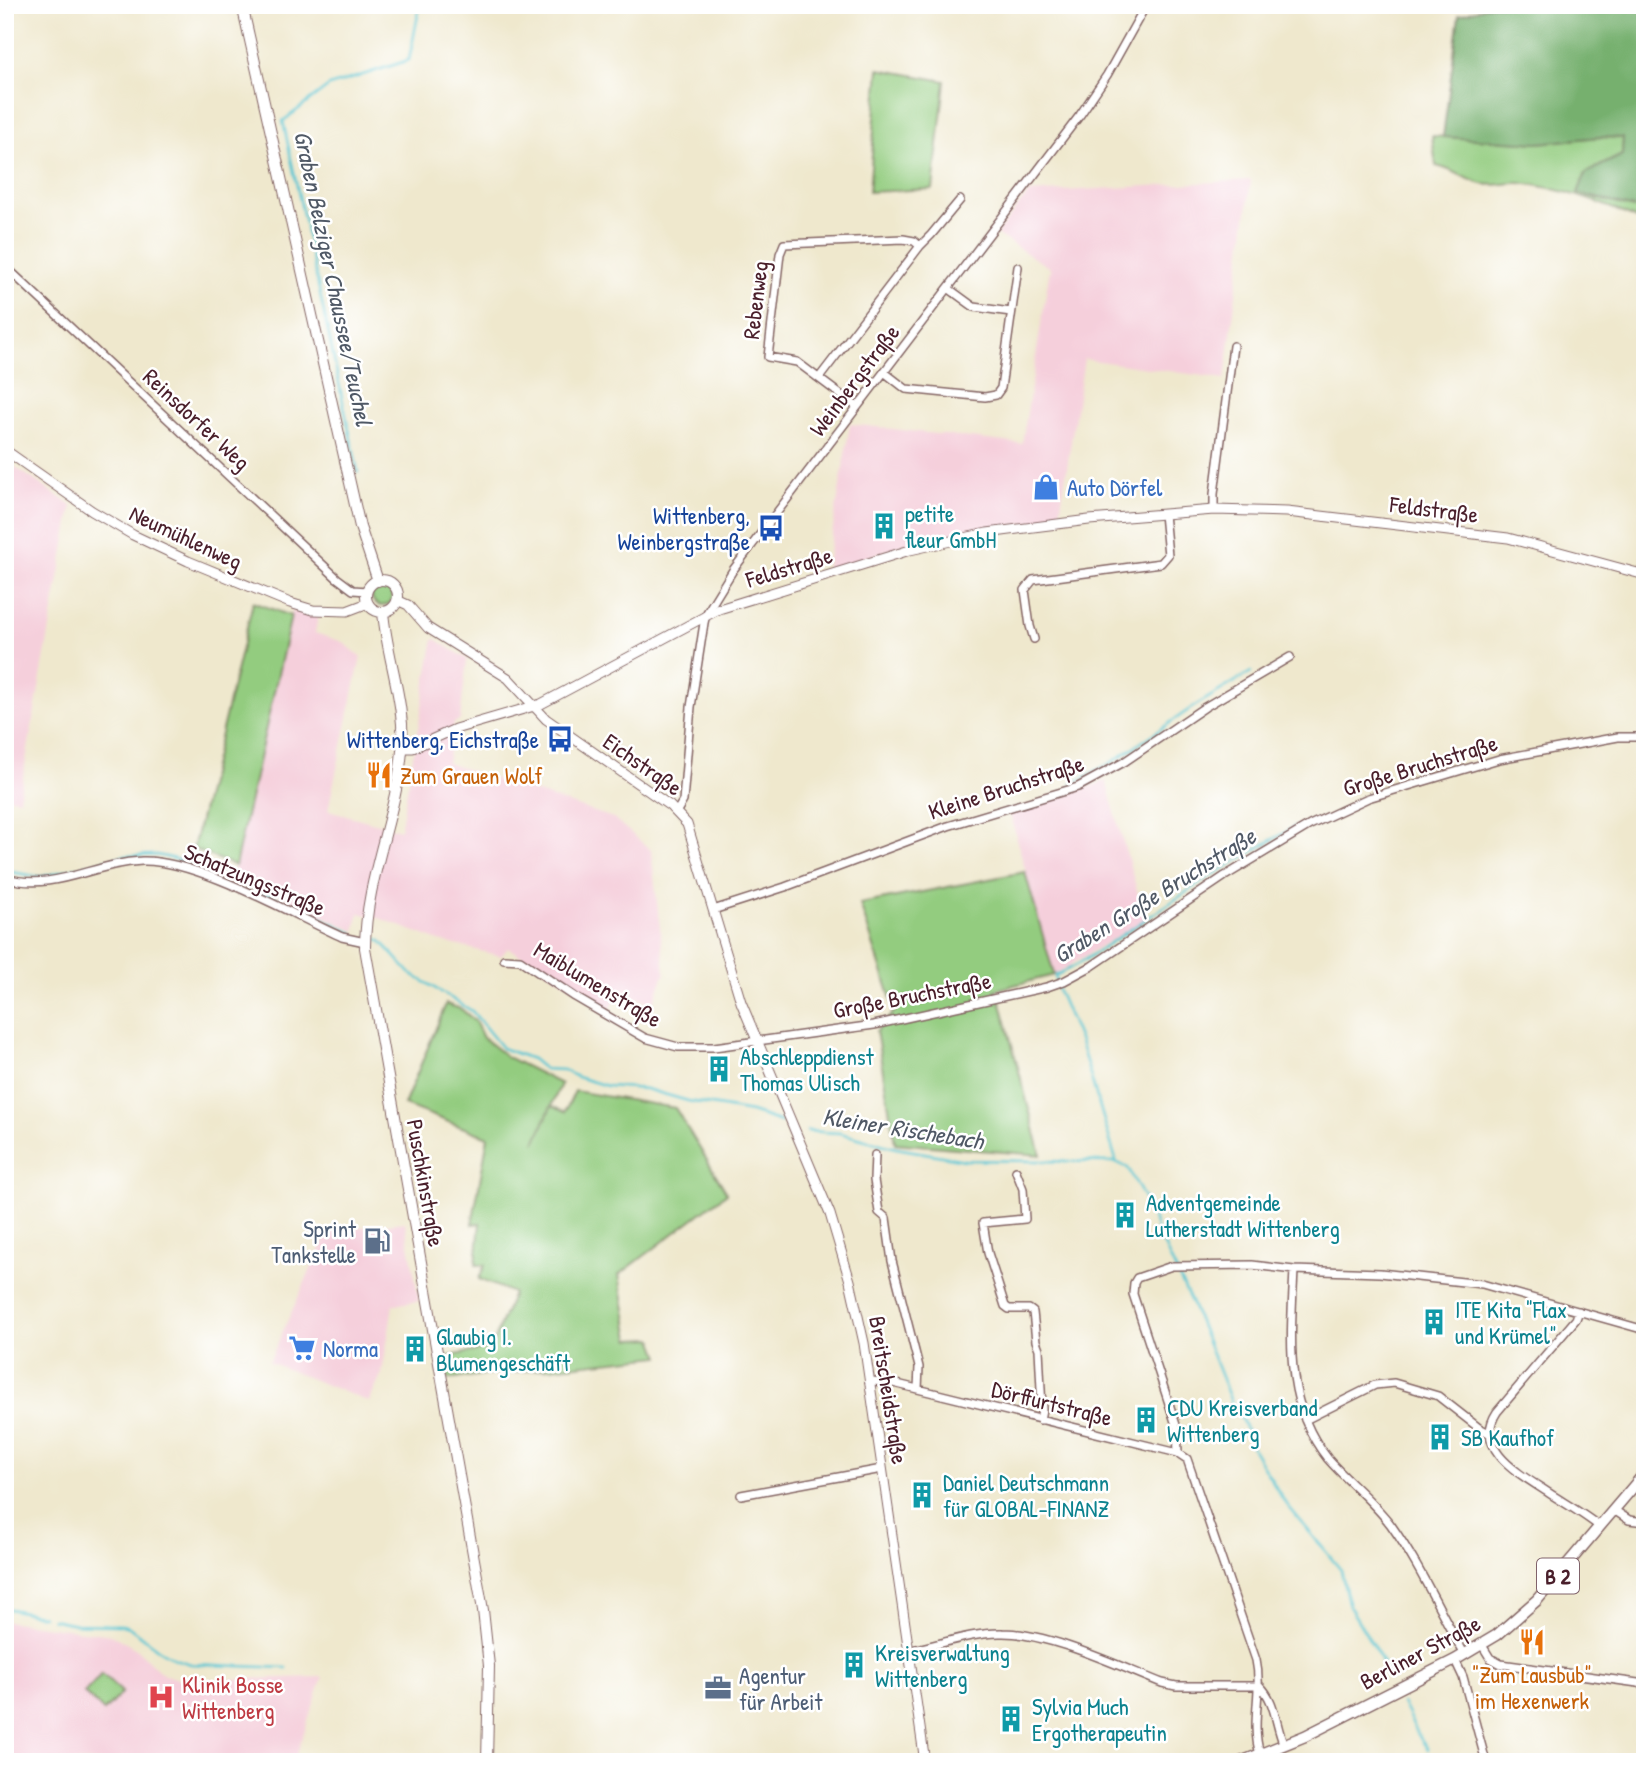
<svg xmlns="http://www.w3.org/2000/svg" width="1650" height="1767" font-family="'Patrick Hand',sans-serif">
	<rect width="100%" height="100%" fill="#fff"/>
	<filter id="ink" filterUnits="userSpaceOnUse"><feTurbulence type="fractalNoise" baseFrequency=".0143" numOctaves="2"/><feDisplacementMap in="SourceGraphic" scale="14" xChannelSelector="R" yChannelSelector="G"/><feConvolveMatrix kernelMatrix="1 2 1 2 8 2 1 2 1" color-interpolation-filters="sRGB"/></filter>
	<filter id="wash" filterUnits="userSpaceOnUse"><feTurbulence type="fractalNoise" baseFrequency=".00686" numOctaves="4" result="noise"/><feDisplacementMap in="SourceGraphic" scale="28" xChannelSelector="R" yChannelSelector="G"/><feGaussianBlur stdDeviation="1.57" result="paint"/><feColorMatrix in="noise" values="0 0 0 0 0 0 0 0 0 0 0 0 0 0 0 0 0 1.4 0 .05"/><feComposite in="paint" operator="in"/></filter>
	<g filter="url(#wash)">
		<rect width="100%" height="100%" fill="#efe8cd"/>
		<!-- built -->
		<path fill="#f5cfdb" d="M1251 180 1225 379 1084 359 1059 519 924 538 826 571 850 424 1022 444 1050 268 996 234 1029 193Z
			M5 460 72 506 19 799 5 797Z
			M292 611 318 617 315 633 343 642 361 657 328 810 400 830 434 638 467 659 460 720 454 723 447 763 613 818 651 850 665 972 653 1004 621 991 610 1009 508 948 501 956 439 941 379 918 359 913 355 931 233 873Z
			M1106 781 1145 919 1054 975 1010 814Z
			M405 1222 419 1301 393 1305 382 1374 369 1402 269 1362 328 1231Z
			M5 1621 112 1635 138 1650 161 1673 184 1680 323 1677 294 1762H5Z"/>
		<!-- green -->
		<path fill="#93cc7f" stroke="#6e7655" stroke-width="2" d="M879 69 945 81 933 189 869 192Z
			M1432 136 1538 143 1600 137 1623 138 1622 155 1586 173 1578 193 1645 211V223C1606 204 1563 188 1520 183 1507 182 1495 187 1482 184 1466 180 1453 169 1436 166Z
			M372 596a10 10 0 1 1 20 0a10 10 0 1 1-20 0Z
			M253 602 291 616 235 866 193 849Z
			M1025 872 1054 975 995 990 1001 1003 1041 1155 895 1143 876 1031 895 1011 860 904Z
			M446 1004 461 1009 475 1021 483 1038 507 1057 561 1084 535 1143 551 1106 565 1112 575 1091 675 1108 727 1193 619 1275 630 1339 653 1338 660 1356 448 1379 445 1357 491 1348 513 1293 479 1279 485 1265H476L480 1223 472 1224 488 1137 404 1105Z
			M102 1674 122 1692 104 1711 84 1693Z"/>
		<!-- forest -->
		<path fill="#76b06e" stroke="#60684c" stroke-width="2" d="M1492 5H1621L1645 9V211L1578 193 1586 173 1622 155 1623 138 1600 137 1538 143 1443 137 1459 15Z"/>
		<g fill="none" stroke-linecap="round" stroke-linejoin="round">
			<!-- stream -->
			<path stroke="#5ac6d3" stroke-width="2.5" d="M358 472 283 121 329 86 409 60 420 5
				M1071 784 1114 761 1193 707 1251 672
				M5 871 41 877 123 856 157 855 193 863 232 880
				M245 885 310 912 353 933
				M375 938 381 941 410 973 472 1011 502 1048 532 1059 544 1069 564 1070 577 1077 607 1086 646 1089 688 1101 751 1112 781 1122
				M807 1131 840 1133 896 1148 965 1160 1116 1162 1128 1168 1152 1213 1156 1229 1191 1302 1234 1409 1243 1422 1254 1451 1284 1501 1341 1570 1349 1606 1380 1657 1390 1679
				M1116 1160 1080 1042 1059 993 1055 976 1080 963 1206 879 1294 827
				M5 1608 43 1616
				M52 1619 76 1624 122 1625 129 1627 158 1649 175 1659 191 1664 287 1668
				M1402 1703 1420 1738 1428 1749"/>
		</g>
	</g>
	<g filter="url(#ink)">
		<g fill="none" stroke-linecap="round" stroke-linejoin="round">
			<!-- minor casing -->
			<g stroke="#846564" stroke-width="10">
				<path id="minor" d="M920 246 931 235 960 200
					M5 266 337 578 353 590 367 591
					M948 288 974 307 1011 312
					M884 372 906 389 985 397 996 395 1001 388 1018 267
					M819 378 920 246 914 241 903 239 784 244 780 254 768 357 797 362 857 407
					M1214 510V494L1233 346
					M1034 639 1030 626 1025 590 1033 580 1161 563 1168 555 1164 514
					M677 811 683 801 691 707 704 623 706 614 733 570 1080 115 1107 75 1146 5
					M5 878C57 892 92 863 142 861 196 859 291 914 342 937L365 942
					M713 910 785 887 948 826 1078 787 1124 762 1205 707 1290 657
					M504 959 520 960 575 997 645 1038 678 1047H714L874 1025 1047 987 1064 981 1092 966 1225 876 1310 825 1368 798 1499 759 1618 737H1645
					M875 1155 874 1180 879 1212 886 1218 892 1261 919 1367 918 1389
					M1016 1171 1023 1189 1025 1219 983 1223 988 1253 1005 1306 1009 1309H1029L1033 1312 1036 1341 1039 1349 1042 1409 1040 1420
					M1294 1270C1291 1337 1283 1403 1328 1459 1348 1482 1373 1501 1391 1525 1420 1566 1440 1612 1465 1655
					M1579 1311 1576 1319 1497 1412C1472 1450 1522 1475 1549 1493 1566 1504 1584 1514 1600 1527
					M869 1381 889 1382 1178 1453 1187 1459 1256 1660C1263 1692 1250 1722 1260 1754
					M1305 1420 1375 1385 1394 1383 1438 1396 1479 1428 1489 1433
					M1178 1453 1177 1428 1133 1294 1134 1283 1137 1278 1172 1266 1252 1265 1294 1270 1380 1273 1482 1284 1645 1330
					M741 1495 882 1469
					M1614 1510 1629 1520 1645 1522
					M1482 1645 1490 1658 1501 1664 1645 1684
					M908 1651C939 1645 972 1632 1003 1633 1049 1633 1119 1666 1162 1683L1176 1686H1260
					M1455 1660 1463 1677 1486 1762
					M1260 1686C1276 1701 1275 1725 1284 1745
					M908 1762 925 1759"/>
			</g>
			<!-- tertiary casing -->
			<g stroke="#846564" stroke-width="11">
				<path id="tertiary" d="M5 450 92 511 133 535 188 561 290 603 313 610 347 611 368 603
					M397 600 408 605 428 628 508 678 546 719 670 806 687 824 741 1002 830 1214 850 1281 864 1343 925 1762
					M402 748H413L455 729 541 704 719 609 910 550 987 533 1089 520 1214 510 1287 512 1508 538 1645 575
					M1273 1749 1281 1762"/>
			</g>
			<!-- secondary casing -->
			<g stroke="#846564" stroke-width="12">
				<path id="secondary" d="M242 5 360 527 378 581
					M366 596a16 16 0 1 1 32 0a16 16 0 1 1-32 0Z
					M383 612C387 659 406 704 402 751 396 817 365 881 365 948L483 1610 489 1666 487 1762"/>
			</g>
			<!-- primary casing -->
			<g stroke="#846564" stroke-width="13">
				<path id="primary" d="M1241 1762 1305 1736 1455 1660 1497 1635 1537 1600 1645 1473"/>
			</g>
			<!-- minor -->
			<use href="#minor" stroke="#fff" stroke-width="7"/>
			<!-- tertiary -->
			<use href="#tertiary" stroke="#fff" stroke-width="9"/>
			<!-- secondary -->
			<use href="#secondary" stroke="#fff" stroke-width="10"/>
			<!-- primary -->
			<use href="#primary" stroke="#fff" stroke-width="10"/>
		</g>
	</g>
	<!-- icons -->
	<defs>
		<g id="shop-bare" transform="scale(2.1)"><path d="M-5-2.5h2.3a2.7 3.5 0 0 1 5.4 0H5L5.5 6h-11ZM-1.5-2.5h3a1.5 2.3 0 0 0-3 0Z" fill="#3f7fe0" stroke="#fff" stroke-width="2.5" paint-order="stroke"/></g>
		<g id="building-bare" transform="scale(2.1)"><path d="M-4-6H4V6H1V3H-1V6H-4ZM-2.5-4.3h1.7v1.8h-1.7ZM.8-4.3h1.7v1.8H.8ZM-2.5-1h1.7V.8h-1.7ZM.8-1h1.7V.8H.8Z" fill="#0f9aa8" stroke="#fff" stroke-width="2.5" paint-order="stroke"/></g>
		<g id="bus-bare" transform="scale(2.1)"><path d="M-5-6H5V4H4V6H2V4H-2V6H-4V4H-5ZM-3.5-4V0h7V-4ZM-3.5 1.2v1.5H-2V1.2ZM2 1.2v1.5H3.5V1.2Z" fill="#1a4fb4" stroke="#fff" stroke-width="2.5" paint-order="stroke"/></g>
		<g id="restaurant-bare" transform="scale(2.1)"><path d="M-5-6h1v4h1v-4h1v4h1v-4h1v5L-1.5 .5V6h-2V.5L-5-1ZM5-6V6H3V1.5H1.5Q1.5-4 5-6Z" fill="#e8710a" stroke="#fff" stroke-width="2.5" paint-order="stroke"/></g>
		<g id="fuel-bare" transform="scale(2.1)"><path d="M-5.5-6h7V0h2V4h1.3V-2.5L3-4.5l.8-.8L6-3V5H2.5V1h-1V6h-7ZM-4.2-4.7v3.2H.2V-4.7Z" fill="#5c6f8a" stroke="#fff" stroke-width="2.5" paint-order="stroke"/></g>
		<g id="supermarket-bare" transform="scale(2.1)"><path d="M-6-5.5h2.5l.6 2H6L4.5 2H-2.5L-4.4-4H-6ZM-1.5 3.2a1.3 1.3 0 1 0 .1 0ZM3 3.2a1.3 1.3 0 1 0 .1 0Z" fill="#3f7fe0" stroke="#fff" stroke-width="2.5" paint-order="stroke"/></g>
		<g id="office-bare" transform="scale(2.1)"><path d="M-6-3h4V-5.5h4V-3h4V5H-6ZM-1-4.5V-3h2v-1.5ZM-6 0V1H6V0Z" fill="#5c6f8a" stroke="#fff" stroke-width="2.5" paint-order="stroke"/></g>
		<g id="hospital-bare" transform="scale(2.1)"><path d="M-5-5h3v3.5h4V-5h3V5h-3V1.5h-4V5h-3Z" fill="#e0444e" stroke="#fff" stroke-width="2.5" paint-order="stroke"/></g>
	</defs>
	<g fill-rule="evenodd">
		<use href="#shop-bare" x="1046" y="487"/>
		<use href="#building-bare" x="884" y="526"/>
		<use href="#bus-bare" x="771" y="528"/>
		<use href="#bus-bare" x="560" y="739"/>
		<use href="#restaurant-bare" x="379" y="775"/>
		<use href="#building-bare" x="719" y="1069"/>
		<use href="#building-bare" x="1125" y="1215"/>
		<use href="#fuel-bare" x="377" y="1241"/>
		<use href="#building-bare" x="1434" y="1322"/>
		<use href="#supermarket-bare" x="302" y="1348"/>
		<use href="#building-bare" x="415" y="1349"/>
		<use href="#building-bare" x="1146" y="1420"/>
		<use href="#building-bare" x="1440" y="1437"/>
		<use href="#building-bare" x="922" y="1495"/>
		<use href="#restaurant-bare" x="1532" y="1642"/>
		<use href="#building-bare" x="854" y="1665"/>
		<use href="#office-bare" x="718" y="1688"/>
		<use href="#hospital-bare" x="161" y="1697"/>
		<use href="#building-bare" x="1011" y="1719"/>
	</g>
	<g text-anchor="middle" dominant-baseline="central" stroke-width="5" stroke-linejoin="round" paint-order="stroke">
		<!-- shield labels -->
		<rect fill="#fff" stroke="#80626b" stroke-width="2" x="1537" y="1558.5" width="42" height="35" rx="5"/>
		<g font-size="21" font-weight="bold" fill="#4a1f2b">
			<text x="1558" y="1576">B 2</text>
		</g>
		<!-- street labels -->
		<g font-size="23" fill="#4a1f2b" stroke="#fff">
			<text transform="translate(755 300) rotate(-83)">Rebenweg</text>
			<text transform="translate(854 380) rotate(-53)">Weinbergstraße</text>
			<text transform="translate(197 419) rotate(43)">Reinsdorfer Weg</text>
			<text transform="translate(1434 509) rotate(7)">Feldstraße</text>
			<text transform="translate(186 537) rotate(25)">Neumühlenweg</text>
			<text transform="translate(789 567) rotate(-17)">Feldstraße</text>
			<text transform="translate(643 764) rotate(35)">Eichstraße</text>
			<text transform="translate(1420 765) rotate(-17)">Große Bruchstraße</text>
			<text transform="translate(1006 787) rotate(-18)">Kleine Bruchstraße</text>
			<text transform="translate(255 879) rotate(23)">Schatzungsstraße</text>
			<text transform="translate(598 984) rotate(31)">Maiblumenstraße</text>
			<text transform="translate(912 995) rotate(-11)">Große Bruchstraße</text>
			<text transform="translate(426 1183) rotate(80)">Puschkinstraße</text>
			<text transform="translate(889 1390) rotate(81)">Breitscheidstraße</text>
			<text transform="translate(1052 1403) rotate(14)">Dörffurtstraße</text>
			<text transform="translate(1420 1652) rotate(-28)">Berliner Straße</text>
		</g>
		<!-- shop labels -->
		<g font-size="23" fill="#366cbe" stroke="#fff" text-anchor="start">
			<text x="1067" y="487">Auto Dörfel</text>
			<text x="323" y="1348">Norma</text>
		</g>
		<!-- culture labels -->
		<g font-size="23" fill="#0d838f" stroke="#fff" text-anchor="start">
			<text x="905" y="513">petite<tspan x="905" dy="26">fleur GmbH</tspan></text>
			<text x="740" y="1056">Abschleppdienst<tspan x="740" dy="26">Thomas Ulisch</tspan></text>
			<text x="1146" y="1202">Adventgemeinde<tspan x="1146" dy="26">Lutherstadt Wittenberg</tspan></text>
			<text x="1455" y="1309">ITE Kita "Flax<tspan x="1455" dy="26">und Krümel"</tspan></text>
			<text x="436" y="1336">Glaubig I.<tspan x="436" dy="26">Blumengeschäft</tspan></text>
			<text x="1167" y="1407">CDU Kreisverband<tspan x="1167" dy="26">Wittenberg</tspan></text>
			<text x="1461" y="1437">SB Kaufhof</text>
			<text x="943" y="1482">Daniel Deutschmann<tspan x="943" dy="26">für GLOBAL-FINANZ</tspan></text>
			<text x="875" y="1652">Kreisverwaltung<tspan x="875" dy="26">Wittenberg</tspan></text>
			<text x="1032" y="1706">Sylvia Much<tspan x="1032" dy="26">Ergotherapeutin</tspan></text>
		</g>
		<!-- transit labels -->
		<g font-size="23" fill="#164399" stroke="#fff" text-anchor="end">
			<text x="750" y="515">Wittenberg,<tspan x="750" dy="26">Weinbergstraße</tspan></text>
			<text x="539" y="739">Wittenberg, Eichstraße</text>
		</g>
		<!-- food labels -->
		<g font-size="23" fill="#c56008" stroke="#fff" text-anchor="start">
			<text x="400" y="775">Zum Grauen Wolf</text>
			<text x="1532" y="1674" text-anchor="middle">"Zum Lausbub"<tspan x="1532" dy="26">im Hexenwerk</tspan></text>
		</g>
		<!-- service labels -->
		<g font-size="23" fill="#4e5e75" stroke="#fff" text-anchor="end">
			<text x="356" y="1228">Sprint<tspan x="356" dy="26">Tankstelle</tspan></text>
			<text x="739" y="1675" text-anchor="start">Agentur<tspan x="739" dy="26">für Arbeit</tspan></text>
		</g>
		<!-- health labels -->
		<g font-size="23" fill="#be3a42" stroke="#fff" text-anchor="start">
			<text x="182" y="1684">Klinik Bosse<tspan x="182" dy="26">Wittenberg</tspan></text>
		</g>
		<!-- water labels -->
		<g font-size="24" font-style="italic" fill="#505966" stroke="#fff">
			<text transform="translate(334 278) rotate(78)">Graben Belziger Chaussee/Teuchel</text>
			<text transform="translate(1154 895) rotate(-32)">Graben Große Bruchstraße</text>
			<text transform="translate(903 1128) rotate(9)">Kleiner Rischebach</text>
		</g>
	</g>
	<!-- margin -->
	<rect width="1650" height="1767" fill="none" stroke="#fff" stroke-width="28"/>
</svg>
